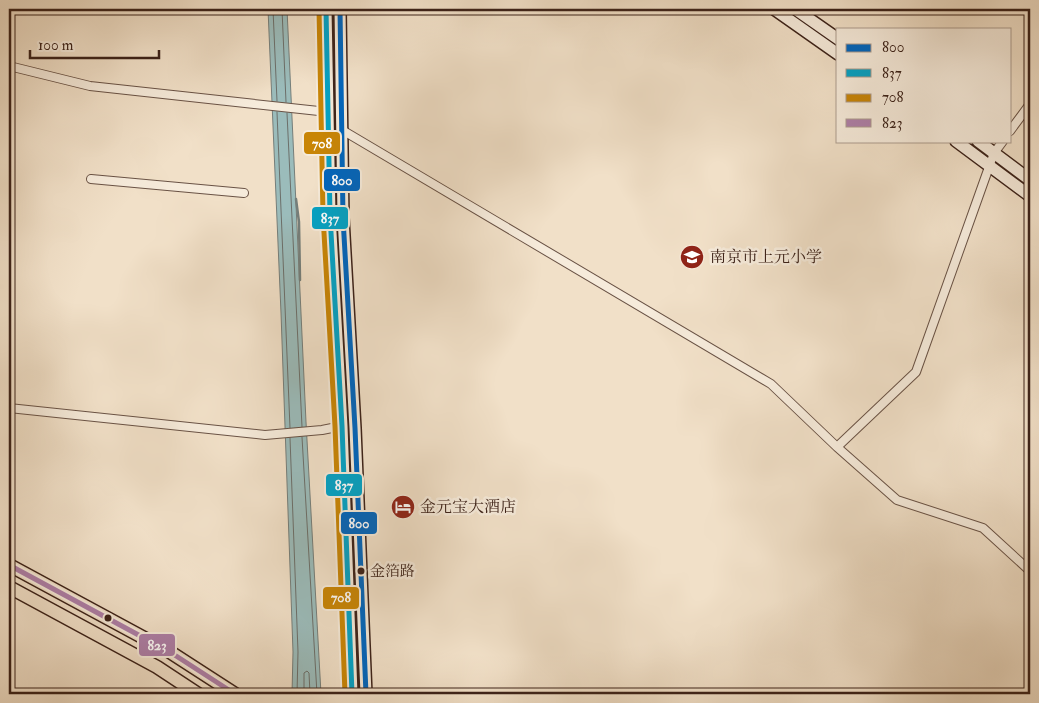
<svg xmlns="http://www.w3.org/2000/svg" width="1039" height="703" font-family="'IM FELL Double Pica','Noto Serif SC',serif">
	<rect width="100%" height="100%" fill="#f1e0c8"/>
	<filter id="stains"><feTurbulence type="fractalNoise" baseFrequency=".004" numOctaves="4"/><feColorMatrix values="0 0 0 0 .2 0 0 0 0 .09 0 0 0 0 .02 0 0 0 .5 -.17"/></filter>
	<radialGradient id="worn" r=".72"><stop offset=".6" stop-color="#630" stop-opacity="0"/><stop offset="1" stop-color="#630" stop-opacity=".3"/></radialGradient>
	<!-- water -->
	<path fill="#9bbcbb" stroke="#757e7a" d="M268 9H287L306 422 321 694H292L293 652 281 313Z"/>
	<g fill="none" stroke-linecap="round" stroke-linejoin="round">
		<!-- shore -->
		<path stroke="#6c6f6a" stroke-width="1" d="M273 9 277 101
			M282 9 286 102
			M277 112 290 428
			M287 113 302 427
			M302 437 317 694
			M290 438 298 652 297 694
			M304 694V673L307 671 309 673 310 694"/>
		<!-- stream -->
		<path stroke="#757e7a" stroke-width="2.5" d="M296 199 299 222 300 280"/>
		<!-- street casing -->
		<g stroke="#695245" stroke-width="10">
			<path id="street" d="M9 66 90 86 328 112
				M342 130 771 384 837 447 916 372 994 153 1003 141
				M1010 131 1030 104
				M91 179 244 193
				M9 408 265 435 322 430 342 426
				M837 447 897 500 983 528 1030 571"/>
		</g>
		<!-- secondary casing -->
		<g stroke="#3c2219" stroke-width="14">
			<path id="secondary" d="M326 9 330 215 342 426 352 694
				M340 9 343 218 355 428 366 694
				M774 9 838 54
				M795 9 838 39
				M956 141 1030 196
				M978 141 1030 180"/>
		</g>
		<!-- primary casing -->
		<g stroke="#3c2219" stroke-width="15">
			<path id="primary" d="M9 565 170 652 235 694
				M9 587 157 667 198 694"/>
		</g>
		<!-- street -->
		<use href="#street" stroke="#f6ebdb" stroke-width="8"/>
		<!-- secondary -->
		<use href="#secondary" stroke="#f6ebdb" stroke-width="11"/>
		<!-- primary -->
		<use href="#primary" stroke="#f1e0c8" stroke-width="12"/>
		<!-- bus-1 casing -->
		<g stroke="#f6ebdb" stroke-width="9">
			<path id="bus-1" d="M340 9 343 218 355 428 366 694"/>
		</g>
		<!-- bus-2 casing -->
		<g stroke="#f6ebdb" stroke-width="9">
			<path id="bus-2" d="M326 9 330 215 342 426 352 694"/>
		</g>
		<!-- bus-3 casing -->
		<g stroke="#f6ebdb" stroke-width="9">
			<path id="bus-3" d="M319 9 323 215 335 426 345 694"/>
		</g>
		<!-- bus-4 casing -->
		<g stroke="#f6ebdb" stroke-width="9">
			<path id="bus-4" d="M9 565 170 652 235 694"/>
		</g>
		<!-- bus-1 -->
		<use href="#bus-1" stroke="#0065bd" stroke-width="5"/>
		<!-- bus-2 -->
		<use href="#bus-2" stroke="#03a2c5" stroke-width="5"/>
		<!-- bus-3 -->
		<use href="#bus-3" stroke="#c88506" stroke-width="5"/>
		<!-- bus-4 -->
		<use href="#bus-4" stroke="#ad7fa8" stroke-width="5"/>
	</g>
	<!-- icons -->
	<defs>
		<g id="school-disc" transform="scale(1.25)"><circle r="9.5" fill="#8f2418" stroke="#f6ebdb"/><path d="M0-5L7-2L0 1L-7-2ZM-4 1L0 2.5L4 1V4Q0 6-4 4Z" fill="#fff"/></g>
		<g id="hotel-disc" transform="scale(1.25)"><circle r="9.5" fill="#8f2418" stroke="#f6ebdb"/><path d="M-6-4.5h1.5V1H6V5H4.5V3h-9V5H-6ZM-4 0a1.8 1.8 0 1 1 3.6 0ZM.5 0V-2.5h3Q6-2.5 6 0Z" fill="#fff"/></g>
	</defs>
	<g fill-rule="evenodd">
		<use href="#school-disc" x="692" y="257"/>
		<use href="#hotel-disc" x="403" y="507"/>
	</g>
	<!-- markers -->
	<g fill="#3c2219" stroke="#f6ebdb" stroke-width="2">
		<circle cx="361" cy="571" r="4.5"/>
		<circle cx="108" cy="618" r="4.5"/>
	</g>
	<g text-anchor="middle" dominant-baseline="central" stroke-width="5" stroke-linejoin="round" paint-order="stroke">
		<!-- bus labels -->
		<g font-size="15" fill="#3c2219" stroke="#f6ebdb" text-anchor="start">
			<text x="370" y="571">金箔路</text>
		</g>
		<!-- poi labels -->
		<g font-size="16" fill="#3c2219" stroke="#f6ebdb" text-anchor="start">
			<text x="710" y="257">南京市上元小学</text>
			<text x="420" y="507">金元宝大酒店</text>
		</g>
	</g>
	<g stroke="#f6ebdb" stroke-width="2">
		<rect x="303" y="131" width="38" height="24" rx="5" fill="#c88506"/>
		<rect x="323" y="168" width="38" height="24" rx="5" fill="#0065bd"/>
		<rect x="311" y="206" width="38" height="24" rx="5" fill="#03a2c5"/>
		<rect x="325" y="473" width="38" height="24" rx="5" fill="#03a2c5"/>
		<rect x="340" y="511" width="38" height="24" rx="5" fill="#0065bd"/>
		<rect x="322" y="586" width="38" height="24" rx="5" fill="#c88506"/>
		<rect x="138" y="633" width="38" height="24" rx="5" fill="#ad7fa8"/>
	</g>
	<g font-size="14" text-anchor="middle" font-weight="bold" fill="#fff">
		<text x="322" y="148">708</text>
		<text x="342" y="185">800</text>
		<text x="330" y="223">837</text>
		<text x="344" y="490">837</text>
		<text x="359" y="528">800</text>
		<text x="341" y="602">708</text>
		<text x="157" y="650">823</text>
	</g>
	<!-- margin -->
	<rect width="1039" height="703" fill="none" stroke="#f1e0c8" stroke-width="30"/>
	<rect x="10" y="10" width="1019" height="683" fill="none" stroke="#3c2219" stroke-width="2.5"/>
	<rect x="15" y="15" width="1009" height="673" fill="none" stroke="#3c2219"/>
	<!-- legend -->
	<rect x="836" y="28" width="175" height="115" fill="#f6ebdb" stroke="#ac9b8d"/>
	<rect x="846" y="44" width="25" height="8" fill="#0065bd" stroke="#ac9b8d"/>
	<text x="882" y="52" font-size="15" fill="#3c2219">800</text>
	<rect x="846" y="69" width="25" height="8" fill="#03a2c5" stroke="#ac9b8d"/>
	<text x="882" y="78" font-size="15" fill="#3c2219">837</text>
	<rect x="846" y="94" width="25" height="8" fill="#c88506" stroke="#ac9b8d"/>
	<text x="882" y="102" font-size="15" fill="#3c2219">708</text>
	<rect x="846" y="119" width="25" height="8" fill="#ad7fa8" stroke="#ac9b8d"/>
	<text x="882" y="128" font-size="15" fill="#3c2219">823</text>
	<!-- scale -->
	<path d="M30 50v8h129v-8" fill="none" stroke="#3c2219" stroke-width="2.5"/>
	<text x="38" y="50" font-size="15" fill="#3c2219" stroke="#f6ebdb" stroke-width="4" paint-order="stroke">100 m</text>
	<rect width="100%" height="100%" filter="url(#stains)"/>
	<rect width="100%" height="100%" fill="url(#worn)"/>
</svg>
